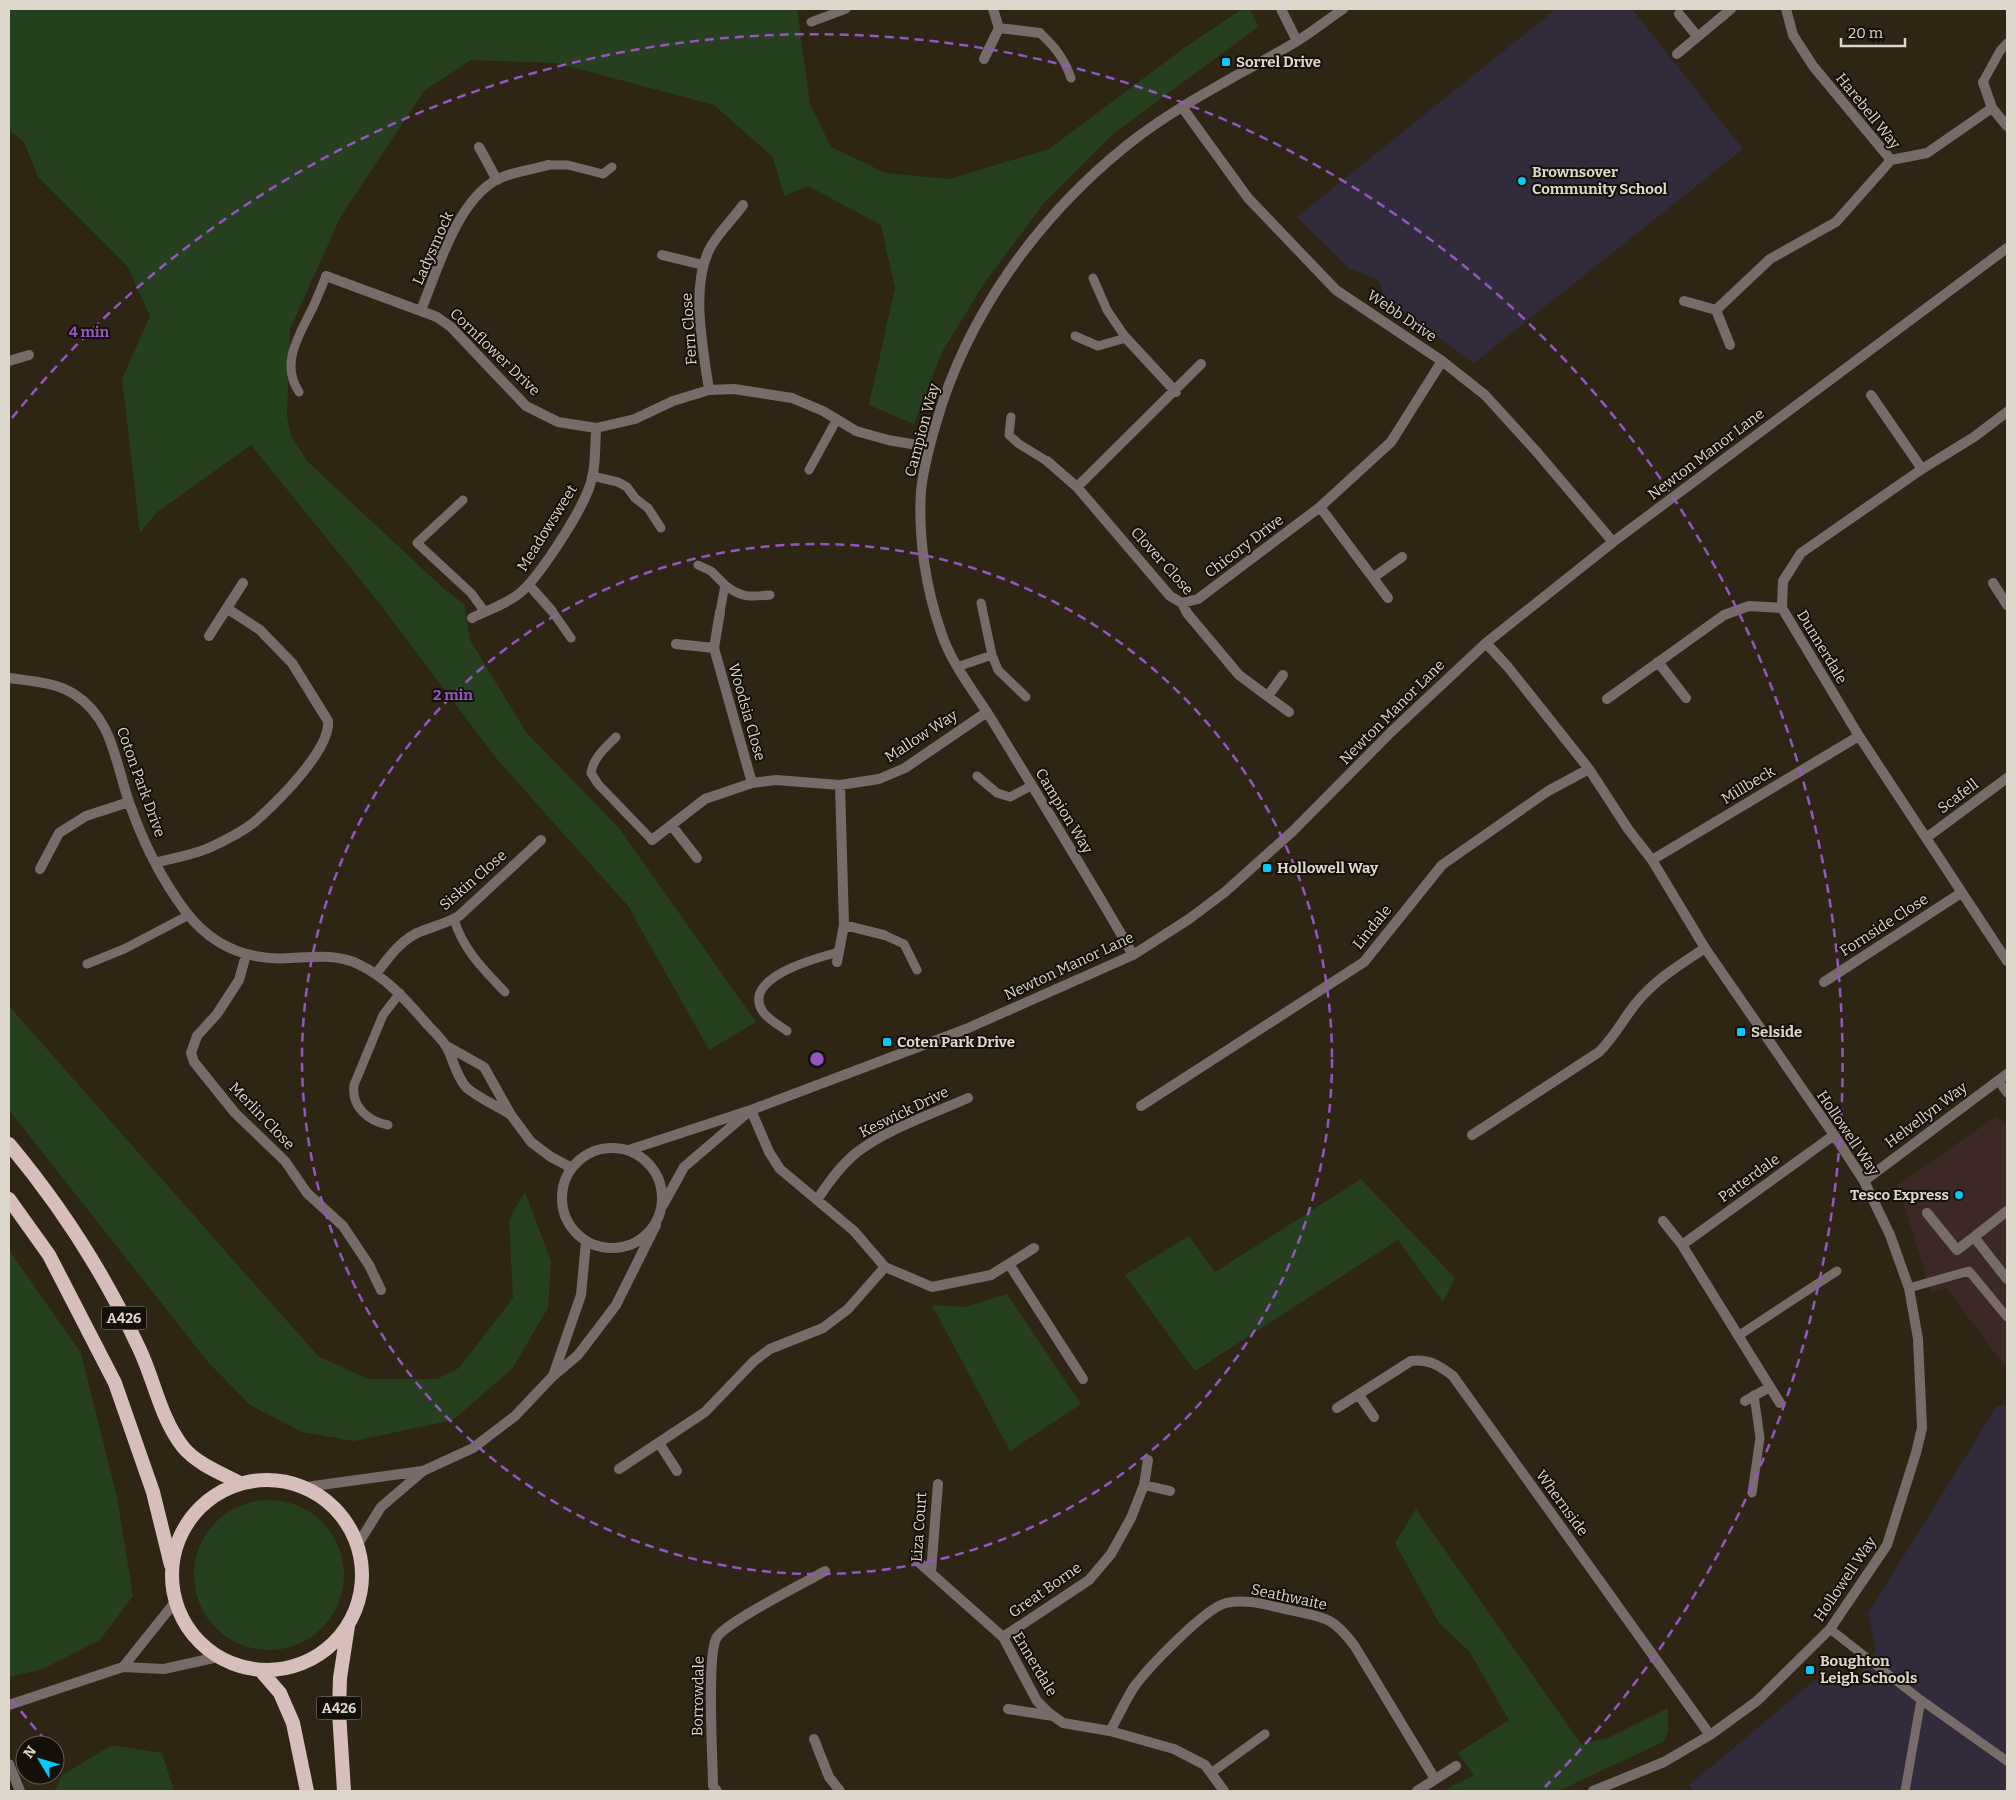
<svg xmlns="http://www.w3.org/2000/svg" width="2016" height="1800" font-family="Bitter,serif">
	<rect width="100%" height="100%" fill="#2f2515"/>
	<!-- commercial -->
	<path fill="#3c2925" d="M1995 1117 2007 1126V1369L1946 1288 1931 1292 1898 1185Z"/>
	<!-- education -->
	<path fill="#312b3b" d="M1556 9H1632L1743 149 1474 363 1385 299 1379 280 1350 269 1297 217Z
		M2007 1405V1791H1694L1689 1785 1815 1680H1855L1876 1651 1868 1613 1997 1406Z"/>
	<!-- green -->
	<path fill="#263f1f" d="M9 9H797L810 104 831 147 886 173 949 179 1049 149 1184 48 1242 9H1250L1258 27 1113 134 1044 203 985 282 942 352 914 424 869 405 895 288 881 225 808 186 784 196 773 157 714 105 556 63 471 60 424 91 341 216 290 329 287 416 291 436 308 462 443 588 464 604 470 640 526 732 619 828 756 1022 709 1050 628 906 496 758 380 604 251 445 156 513 140 533 122 379 150 316 128 267 38 177 24 142 9 130Z
		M9 1006 318 1356 368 1379H437L459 1368 513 1298 509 1220 525 1192 551 1261 548 1308 512 1369 453 1420 354 1441 302 1432 250 1405 208 1362 9 1110Z
		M1361 1179 1455 1278 1443 1302 1398 1240 1195 1371 1125 1275 1189 1236 1215 1272Z
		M9 1250 81 1353 117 1497 133 1596 100 1640 43 1669 9 1677Z
		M1007 1294 1081 1404 1010 1451 932 1305 965 1307Z
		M194 1575a75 75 0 1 1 150 0a75 75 0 1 1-150 0Z
		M1416 1509 1581 1744 1608 1738 1668 1708V1733L1663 1742 1558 1791H1443L1474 1775 1458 1753 1509 1720 1469 1651 1439 1623 1395 1543Z
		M112 1745 162 1753 174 1791H55L62 1775Z"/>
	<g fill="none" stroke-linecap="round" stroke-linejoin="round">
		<!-- service -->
		<path stroke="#776c6a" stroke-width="9" d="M811 22 846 9
			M1040 33C1055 47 1064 58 1071 78
			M1983 82 2000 51 2007 43
			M548 165H568L603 174 612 167
			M1075 336 1098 346 1126 338 1107 310 1093 278
			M299 392C279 362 301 333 314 305 318 296 322 286 326 276
			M1011 417 1009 435 1019 444 1047 461
			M809 470 837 419
			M592 476 618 482 627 487 635 498 648 508 661 528
			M463 500 417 543 471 593 485 612
			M698 565 711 571 725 585 720 612
			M725 585C741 598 750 597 770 595
			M552 611 571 638
			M992 655 998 670 1026 697
			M957 667 992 655 981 603
			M616 737C605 748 593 758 591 773L598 784 652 840
			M977 776 997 793 1010 797 1031 786
			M454 919C463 950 484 970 505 992
			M884 935 904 944 917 970
			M87 964 124 949 189 915
			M787 1031C780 1026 769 1020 763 1012 740 978 816 958 839 952
			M1998 1080 2007 1093
			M388 1125C368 1121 351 1107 354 1085L383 1015 400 993
			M1909 1288 1969 1271 2007 1317
			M1738 1336 1837 1271
			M1752 1493 1760 1438 1754 1395
			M1830 1629 1921 1700 2007 1761
			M1211 1773 1265 1734
			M1905 1791 1921 1700"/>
		<!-- pedestrian -->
		<path stroke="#776c6a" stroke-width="10" d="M1927 1213 1957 1250 1974 1237 2007 1279
			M1974 1237 2007 1211"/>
		<!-- minor -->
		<path stroke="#776c6a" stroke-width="10" d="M993 9 999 28
			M1281 9 1297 41
			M1679 14 1697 36
			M1677 54 1731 9
			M984 59 999 28 1040 33
			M1983 82 1992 108 2007 126
			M1182 107 1248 198 1336 290 1442 361 1485 395 1536 451 1613 542
			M479 147 497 180
			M1891 160 1927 153 1992 108
			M662 255 703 265
			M326 276 437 317 451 327 526 406 558 422 596 428 635 419 673 401 709 390 734 389 792 398 823 411 856 431 888 440 929 447
			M1684 301 1716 310 1730 345
			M421 310C438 269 456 203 496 180 510 172 532 170 548 165
			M1716 310 1770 259 1836 222 1891 160 1813 66 1793 35 1786 9
			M1126 338 1176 392
			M9 361 29 355
			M709 390C703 348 690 287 710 248 718 233 733 219 743 205
			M1871 395 1922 469
			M2007 412 1974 437 1922 469 1801 553 1783 581 1782 608 1859 736 2007 961
			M1047 461 1077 487 1170 596 1182 603 1187 613 1239 675 1289 712
			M1077 487 1201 364
			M1320 507 1388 598
			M1374 577 1402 557
			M1993 583 2007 605
			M529 585 552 611
			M1182 603 1198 599 1320 507 1391 442 1442 361
			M472 618C486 611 503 605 516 596 537 582 580 513 589 488 596 470 595 447 596 428
			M209 636 243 583
			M1486 643 1508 667 1589 769 1628 829 1652 860 1705 948 1834 1135 1864 1181 1890 1235 1909 1288 1918 1339 1922 1428 1916 1453 1887 1545 1830 1629 1757 1701 1710 1735 1664 1762 1593 1791
			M676 644 714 648 720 612
			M714 648 752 783
			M1658 662 1686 698
			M9 678C30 681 55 682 74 694 113 719 115 762 129 802 142 840 162 880 186 912 213 947 248 961 291 958 314 957 337 954 358 964 386 977 406 1000 426 1023 432 1030 441 1038 446 1046 453 1058 456 1076 466 1087 475 1096 499 1107 511 1115
			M1268 696 1283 675
			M1607 699 1724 615 1749 606 1782 608
			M672 826 697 858
			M1926 838 2007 778
			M652 840 705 799 752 783 776 780 840 785 879 779 905 768 987 712
			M1652 860 1859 736
			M155 863C173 858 194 855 211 847 226 840 246 830 258 819 278 801 331 749 328 721L292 663 260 630 228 609
			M40 869 59 833 86 816 129 802
			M844 925 884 935
			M246 955 239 980 217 1014 197 1036 191 1053 194 1062 235 1113 285 1161 307 1193 343 1226 369 1265 381 1290
			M1133 955C1089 877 1041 801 995 725 977 695 952 666 941 632 926 589 918 538 921 491 923 470 929 448 935 427 966 316 1037 218 1126 146 1177 105 1238 76 1294 43 1311 33 1327 20 1343 9
			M837 962 844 925 840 785
			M376 974C388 958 402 938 422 931 435 926 447 923 459 916L541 840
			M1824 982 1961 893
			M445 1045 484 1067 511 1115 531 1142 551 1157 572 1168
			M1141 1106 1364 962 1442 865 1548 791 1589 769
			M751 1110 769 1152 780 1169 854 1231 885 1267
			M1472 1135 1599 1052C1616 1035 1623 1019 1637 1002 1656 979 1681 964 1705 948
			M562 1198a50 50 0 1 1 100 0a50 50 0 1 1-100 0Z
			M629 1150 751 1110 966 1029 1133 955 1189 919 1225 892 1293 831 1391 732 1486 643 1613 542 2007 248
			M1864 1181 2007 1074
			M817 1200C828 1183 840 1166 856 1153 887 1129 932 1114 968 1098
			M663 1205 684 1167 746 1114
			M1663 1221 1682 1245 1780 1403
			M1682 1245 1834 1135
			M1009 1264 1083 1379
			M553 1376 581 1295 586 1242
			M1359 1395 1374 1417
			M1745 1401 1770 1387
			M1337 1408 1411 1361C1428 1358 1440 1366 1453 1376L1710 1735
			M659 1443 677 1471
			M619 1469 705 1412 754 1361 770 1349 823 1328 848 1309 885 1267 932 1287 991 1275 1034 1248
			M1144 1485 1170 1491
			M306 1487 422 1471
			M358 1544 381 1507 423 1471 473 1448 515 1416 552 1377 578 1355 616 1305 656 1225
			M915 1559 1003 1637 1037 1701 1049 1713 1063 1723 1110 1731 1174 1749 1205 1765 1224 1791
			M931 1572 938 1484
			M1003 1637 1089 1580 1111 1554 1131 1518 1144 1485 1148 1460
			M123 1667 175 1602
			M9 1705 123 1667 164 1669 218 1657
			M1008 1709 1053 1716
			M1110 1731C1118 1717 1125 1701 1134 1687 1148 1668 1205 1608 1226 1603 1247 1598 1270 1606 1290 1610 1325 1618 1332 1616 1354 1645L1435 1779
			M814 1739 829 1777 840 1791
			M9 1764 20 1791
			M717 1791 713 1786C713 1761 706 1652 717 1637 728 1621 803 1584 825 1571
			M1417 1791 1456 1766"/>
		<!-- trunk -->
		<path stroke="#d8beba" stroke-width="14" d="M9 1144C60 1205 104 1273 138 1346 154 1378 160 1418 183 1447 197 1464 221 1473 240 1483
			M9 1199 49 1255 115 1383 153 1492 171 1565
			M172 1575a95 95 0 1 1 190 0a95 95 0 1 1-190 0Z
			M261 1671 280 1693 293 1723 307 1791
			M344 1791 339 1712 340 1678 348 1626"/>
	</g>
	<!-- distance rings -->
	<g fill="none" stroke="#9356c2" stroke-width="2.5" stroke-dasharray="9 6">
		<circle cx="817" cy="1059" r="515"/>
		<path d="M46 1741A1029 1029 0 0 1 12 1700M12 418A1029 1029 0 1 1 1545 1787"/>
	</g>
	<!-- markers -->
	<g fill="#00cbf9" stroke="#140f08" stroke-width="2">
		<rect x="1221" y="57" width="10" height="10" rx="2.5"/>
		<circle cx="1522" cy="181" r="5"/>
		<rect x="1262" y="863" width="10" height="10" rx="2.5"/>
		<rect x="1736" y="1027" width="10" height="10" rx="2.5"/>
		<rect x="882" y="1037" width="10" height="10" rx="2.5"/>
		<circle cx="1959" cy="1195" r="5"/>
		<rect x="1805" y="1665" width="10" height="10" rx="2.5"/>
	</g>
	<g text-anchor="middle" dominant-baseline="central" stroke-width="4" stroke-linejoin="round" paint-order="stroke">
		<!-- shield labels -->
		<g fill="#140f08" stroke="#a09a90" stroke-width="1">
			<rect x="101.5" y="1306.5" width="45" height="23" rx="4"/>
			<rect x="316.5" y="1696.5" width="45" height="23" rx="4"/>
		</g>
		<g font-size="14" font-weight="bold" fill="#dcd6cb">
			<text x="124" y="1318">A426</text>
			<text x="339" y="1708">A426</text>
		</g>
		<!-- poi labels -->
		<g font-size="15" font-weight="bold" fill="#dcd6cb" stroke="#140f08" text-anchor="start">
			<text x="1236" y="62">Sorrel Drive</text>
			<text x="1532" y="172">Brownsover<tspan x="1532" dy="17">Community School</tspan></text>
			<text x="1277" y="868">Hollowell Way</text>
			<text x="1751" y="1032">Selside</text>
			<text x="897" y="1042">Coten Park Drive</text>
			<text x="1949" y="1195" text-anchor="end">Tesco Express</text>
			<text x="1820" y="1661">Boughton<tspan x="1820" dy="17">Leigh Schools</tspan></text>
		</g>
		<!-- street labels -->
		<g font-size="15" fill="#dcd6cb" stroke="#140f08">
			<text transform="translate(1868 111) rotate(51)">Harebell Way</text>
			<text transform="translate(433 248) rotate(-66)">Ladysmock</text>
			<text transform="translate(1402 316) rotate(34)">Webb Drive</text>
			<text transform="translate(689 329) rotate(-94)">Fern Close</text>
			<text transform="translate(495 352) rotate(44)">Cornflower Drive</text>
			<text transform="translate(922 430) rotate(-75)">Campion Way</text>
			<text transform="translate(1706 454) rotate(-37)">Newton Manor Lane</text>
			<text transform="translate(547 528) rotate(-58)">Meadowsweet</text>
			<text transform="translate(1244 546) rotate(-37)">Chicory Drive</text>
			<text transform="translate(1162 561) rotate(48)">Clover Close</text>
			<text transform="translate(1822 647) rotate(59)">Dunnerdale</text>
			<text transform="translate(747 712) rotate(74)">Woodsia Close</text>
			<text transform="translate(1392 712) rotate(-45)">Newton Manor Lane</text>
			<text transform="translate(921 736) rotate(-33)">Mallow Way</text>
			<text transform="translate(141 782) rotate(70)">Coton Park Drive</text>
			<text transform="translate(1748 785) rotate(-31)">Millbeck</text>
			<text transform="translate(1958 796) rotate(-37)">Scafell</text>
			<text transform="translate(1064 811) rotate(59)">Campion Way</text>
			<text transform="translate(473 880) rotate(-41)">Siskin Close</text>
			<text transform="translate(1884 925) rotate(-33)">Fornside Close</text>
			<text transform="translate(1372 927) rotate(-51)">Lindale</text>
			<text transform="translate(1069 966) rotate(-25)">Newton Manor Lane</text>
			<text transform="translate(904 1112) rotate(-26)">Keswick Drive</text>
			<text transform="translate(1926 1115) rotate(-37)">Helvellyn Way</text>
			<text transform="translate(262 1116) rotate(46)">Merlin Close</text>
			<text transform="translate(1848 1133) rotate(56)">Hollowell Way</text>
			<text transform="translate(1749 1178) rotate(-36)">Patterdale</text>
			<text transform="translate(1562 1503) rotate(54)">Whernside</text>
			<text transform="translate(919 1527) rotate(-86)">Liza Court</text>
			<text transform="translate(1845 1579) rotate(-56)">Hollowell Way</text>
			<text transform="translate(1045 1590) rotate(-35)">Great Borne</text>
			<text transform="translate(1289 1597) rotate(12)">Seathwaite</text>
			<text transform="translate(1035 1664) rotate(59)">Ennerdale</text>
			<text transform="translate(698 1696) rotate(-89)">Borrowdale</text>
		</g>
	</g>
	<circle cx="817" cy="1059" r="8" fill="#9356c2" stroke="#140f08" stroke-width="2.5"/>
	<g font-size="15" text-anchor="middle" font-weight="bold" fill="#9356c2" stroke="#140f08" stroke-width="4" stroke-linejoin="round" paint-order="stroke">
		<text x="89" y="337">4 min</text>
		<text x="453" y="700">2 min</text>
	</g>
	<!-- border -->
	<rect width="2016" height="1800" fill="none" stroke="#dcd6cb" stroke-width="20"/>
	<!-- north arrow -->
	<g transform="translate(40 1760) rotate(308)"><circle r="24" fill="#140f08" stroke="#645f56"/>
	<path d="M0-4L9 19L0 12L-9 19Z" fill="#00cbf9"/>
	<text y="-8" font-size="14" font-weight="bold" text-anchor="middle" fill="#dcd6cb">N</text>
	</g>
	<!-- scale -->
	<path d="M1841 38v8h64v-8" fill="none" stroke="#dcd6cb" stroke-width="2.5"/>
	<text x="1848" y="38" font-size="15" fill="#dcd6cb" stroke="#140f08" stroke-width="4" paint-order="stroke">20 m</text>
</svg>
